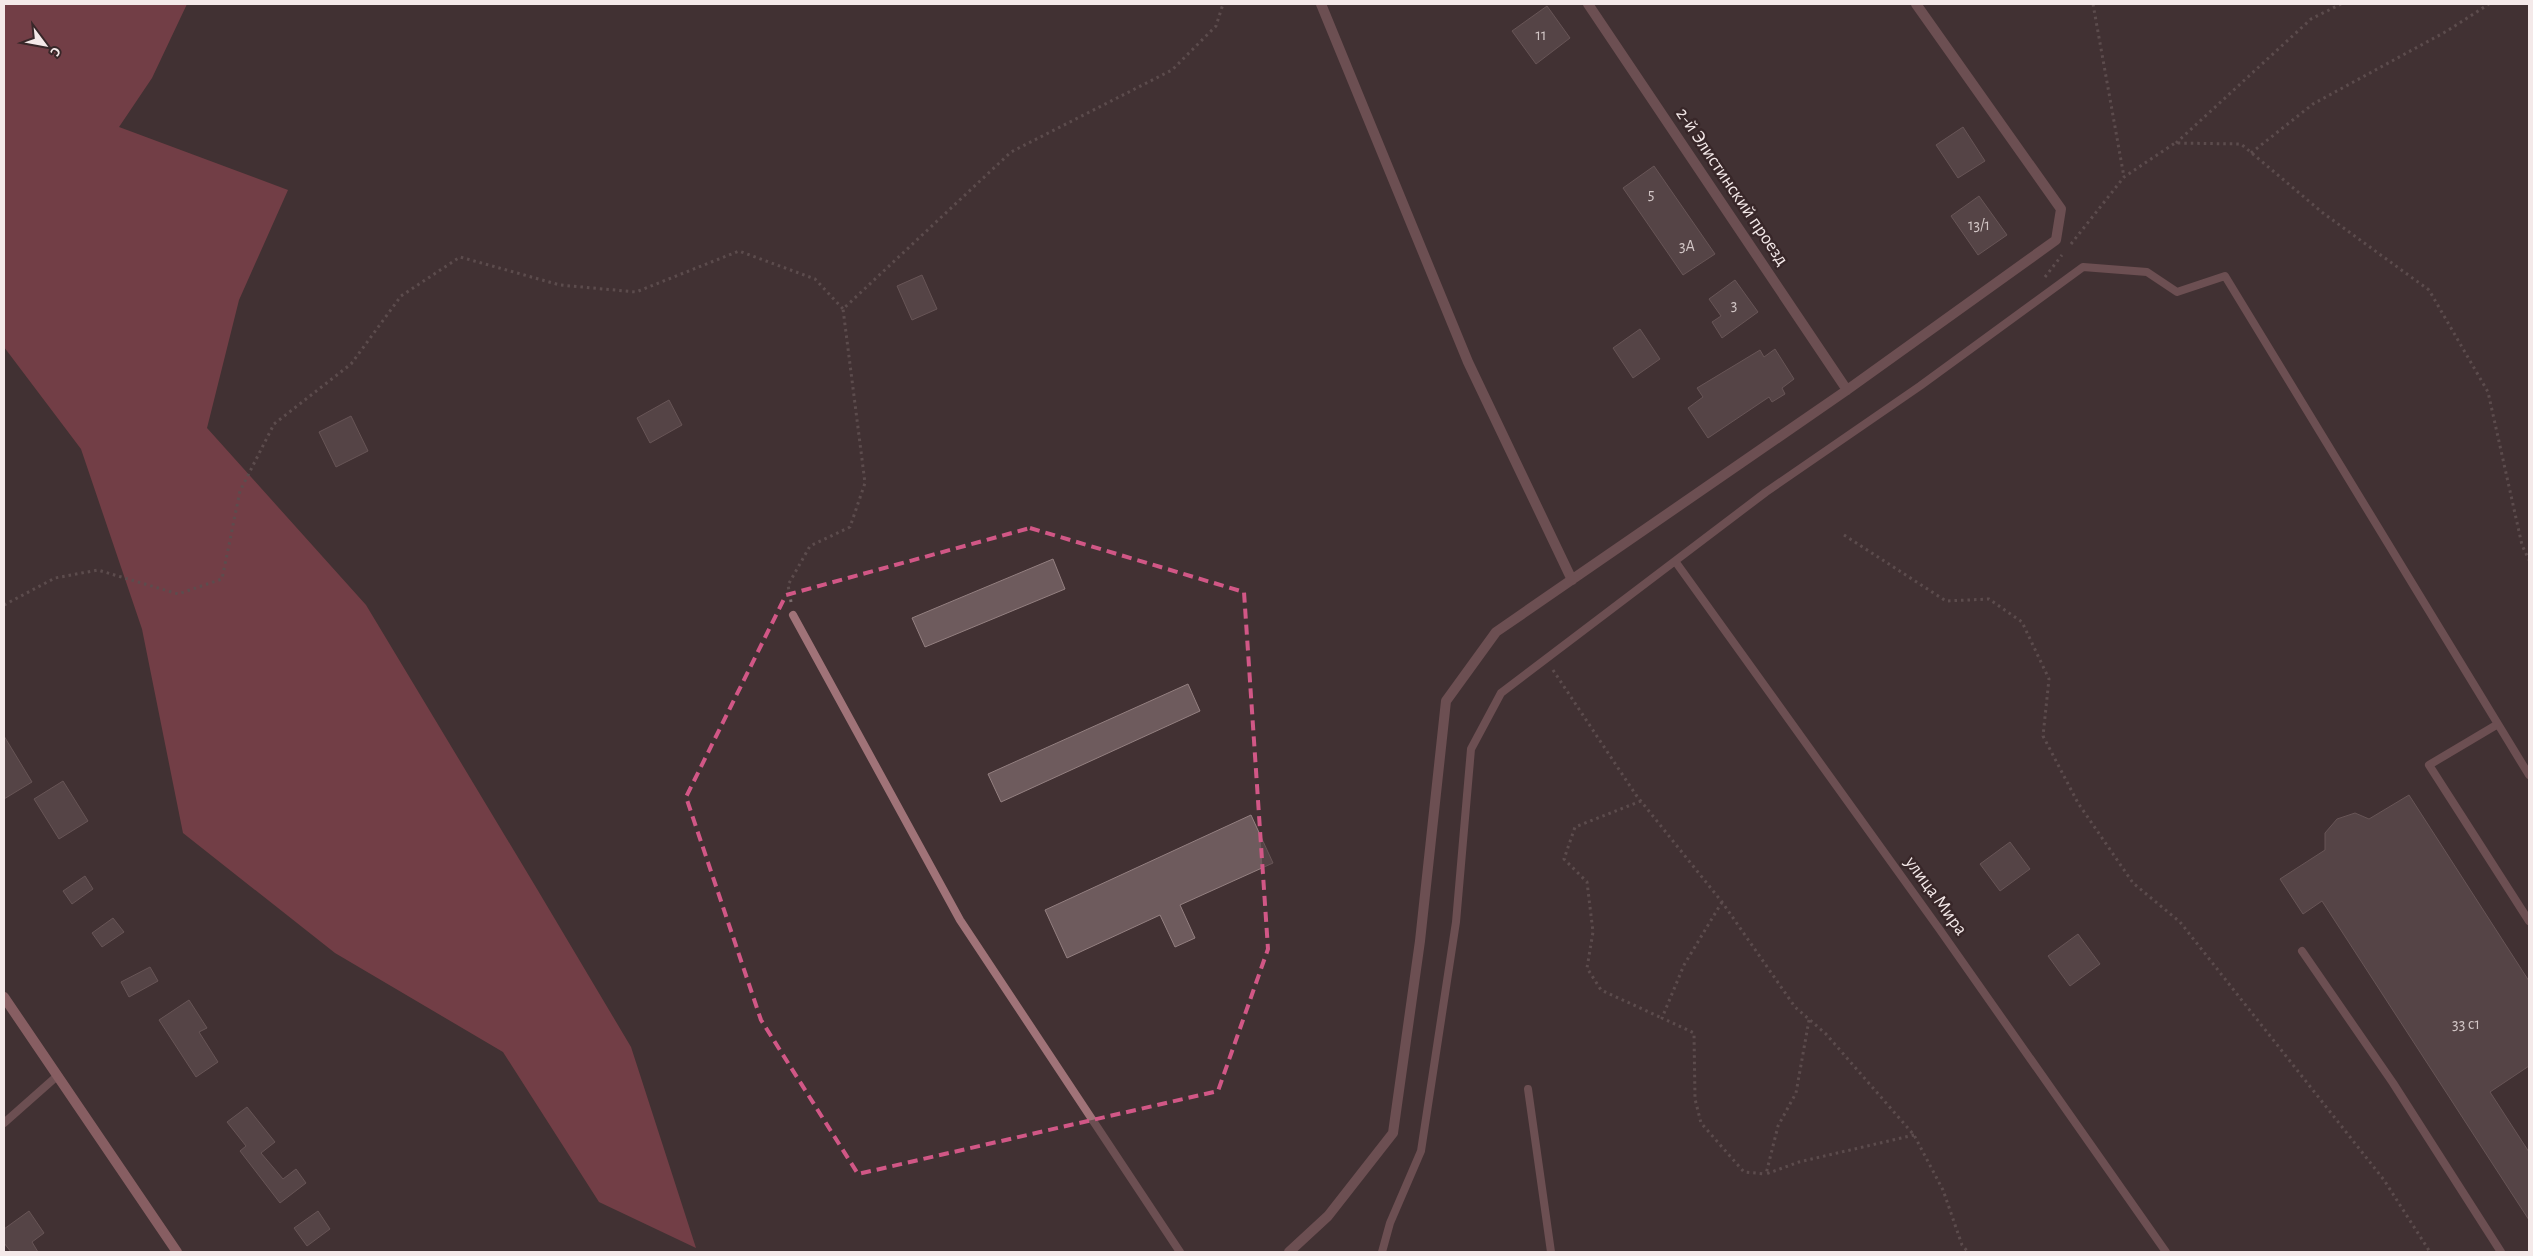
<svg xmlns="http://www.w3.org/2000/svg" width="2533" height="1256" font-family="'Alegreya Sans',sans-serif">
	<rect width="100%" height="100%" fill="#423133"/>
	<!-- forest -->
	<path fill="#ae4e5d" d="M4 4H187L152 78 119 127 288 190 239 300 207 428 366 605 537 889 631 1047 696 1248 599 1202 503 1052 335 953 183 833 142 629 81 449 4 347Z"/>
	<!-- building -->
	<path fill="#6e5b5d" stroke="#948081" d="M1547 6 1570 38 1536 64 1512 31Z
		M1963 127 1985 161 1958 178 1936 145Z
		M1654 166 1715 254 1683 275 1623 188Z
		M1979 196 2007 235 1978 255 1951 216Z
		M922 275 937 309 912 320 897 286Z
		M1735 280 1758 312 1722 338 1712 322 1721 316 1709 299Z
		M1640 329 1660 359 1633 378 1613 348Z
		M1775 349 1794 379 1782 388 1785 394 1772 402 1769 397 1708 438 1688 408 1703 397 1697 388 1760 350 1764 357Z
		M669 400 682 425 650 443 637 418Z
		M351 416 368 451 336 467 319 432Z
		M1053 559 1065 589 925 647 912 618Z
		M1188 684 1200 711 1001 802 988 774Z
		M4 736 32 782 4 799Z
		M63 781 88 821 59 839 34 799Z
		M2409 795 2529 981V1066L2490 1092 2529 1152V1220L2322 901 2303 914 2280 879 2325 850V833L2337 819 2355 813 2369 819Z
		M1251 815 1273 863 1180 905 1195 938 1175 947 1160 915 1067 958 1045 910Z
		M2010 842 2030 869 2000 891 1980 864Z
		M85 876 93 889 72 904 63 891Z
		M113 918 124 932 102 947 92 933Z
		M2078 934 2100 964 2070 986 2048 956Z
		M150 967 158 981 129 997 121 982Z
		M189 1000 207 1028 199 1032 218 1062 196 1077 159 1020Z
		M247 1107 275 1142 261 1153 283 1179 296 1169 306 1183 280 1203 240 1151 246 1146 227 1122Z
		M29 1211 44 1233 32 1242 38 1252H11L4 1243V1229Z
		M318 1211 330 1229 307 1246 294 1228Z"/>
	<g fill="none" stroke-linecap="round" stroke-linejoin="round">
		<!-- path -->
		<path stroke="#7c6d6e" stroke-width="3" stroke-dasharray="2.5 4" stroke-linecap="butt" d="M2093 4 2124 177
			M2176 143 2311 19 2341 4
			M2251 153 2313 104 2447 31 2489 4
			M2071 244 2124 177 2175 143 2241 144 2323 213 2429 290 2488 392 2522 545 2529 560
			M2045 277 2062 255
			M1844 535 1946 601 1989 599 2022 622 2049 679 2043 736 2078 803 2133 883 2180 922 2384 1180 2430 1252
			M791 602 788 585 810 546 850 527 865 483 843 309 1011 152 1172 70 1216 26 1223 4
			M4 605 55 578 98 570 178 594 222 579 240 491 274 424 351 364 401 296 460 257 560 285 636 292 739 251 815 279 843 309
			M1553 670 1636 795 1722 902 1795 1007 1826 1034 1914 1135 1943 1190 1962 1245 1968 1252
			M1641 801 1575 827 1564 859 1587 882 1593 932 1587 968 1601 990 1662 1018
			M1722 902 1684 965 1662 1018 1694 1033 1695 1099 1701 1123 1744 1172 1766 1174
			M1809 1020 1796 1093 1778 1126 1766 1174 1799 1162 1914 1135"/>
		<!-- lane -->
		<path stroke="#a07378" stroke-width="8" d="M1675 561 1940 930 2166 1252
			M793 615 960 920 1180 1252
			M2498 724 2429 765 2529 921
			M2302 951 2393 1083 2501 1252
			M1528 1089 1551 1252
			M4 1123 56 1077
			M1382 1252 1390 1223 1421 1151 1456 922 1471 749 1501 693 1766 492 1920 386 2083 267 2147 272 2177 292 2225 276 2529 775"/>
		<!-- street -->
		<path stroke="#a07378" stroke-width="10" d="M1321 4 1468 362 1572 580
			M1588 4 1847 390
			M1289 1252 1328 1216 1393 1133 1420 941 1446 701 1496 632 1847 390 2056 240 2061 209 1916 4"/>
		<!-- secondary -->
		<path stroke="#db959c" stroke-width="10" d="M4 997 177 1252"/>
	</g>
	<!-- marked area -->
	<path d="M0 0H2533V1256H0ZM1030 528 1244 592 1268 949 1218 1091 858 1174 761 1020 686 797 786 595Z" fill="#423133" fill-opacity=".55" fill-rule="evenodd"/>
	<path fill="none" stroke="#d15786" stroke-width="4" stroke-dasharray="10 6" stroke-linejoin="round" d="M1030 528 1244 592 1268 949 1218 1091 858 1174 761 1020 686 797 786 595Z"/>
	<g text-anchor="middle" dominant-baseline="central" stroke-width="5" stroke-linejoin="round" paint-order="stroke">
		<!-- number labels -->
		<g font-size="16" fill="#d2c6c6">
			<text x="1541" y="35">11</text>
			<text x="1651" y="194">5</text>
			<text x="1979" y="225">13/1</text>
			<text x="1687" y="246">3А</text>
			<text x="1734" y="305">3</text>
			<text x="2466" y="1024">33 с1</text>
		</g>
		<!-- street labels -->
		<g font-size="19" fill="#f4e9e9" stroke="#382729">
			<text transform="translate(1732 187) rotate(56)">2-й Элистинский проезд</text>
			<text transform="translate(1936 896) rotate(54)">улица Мира</text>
		</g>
	</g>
	<!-- border -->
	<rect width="2533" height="1256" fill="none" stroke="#f4e9e9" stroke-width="10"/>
	<!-- north arrow -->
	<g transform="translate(45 45) rotate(122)" stroke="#382729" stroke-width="4" paint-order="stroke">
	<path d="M0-4L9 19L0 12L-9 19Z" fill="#f4e9e9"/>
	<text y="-8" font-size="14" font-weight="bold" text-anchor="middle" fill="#f4e9e9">С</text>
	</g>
</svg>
